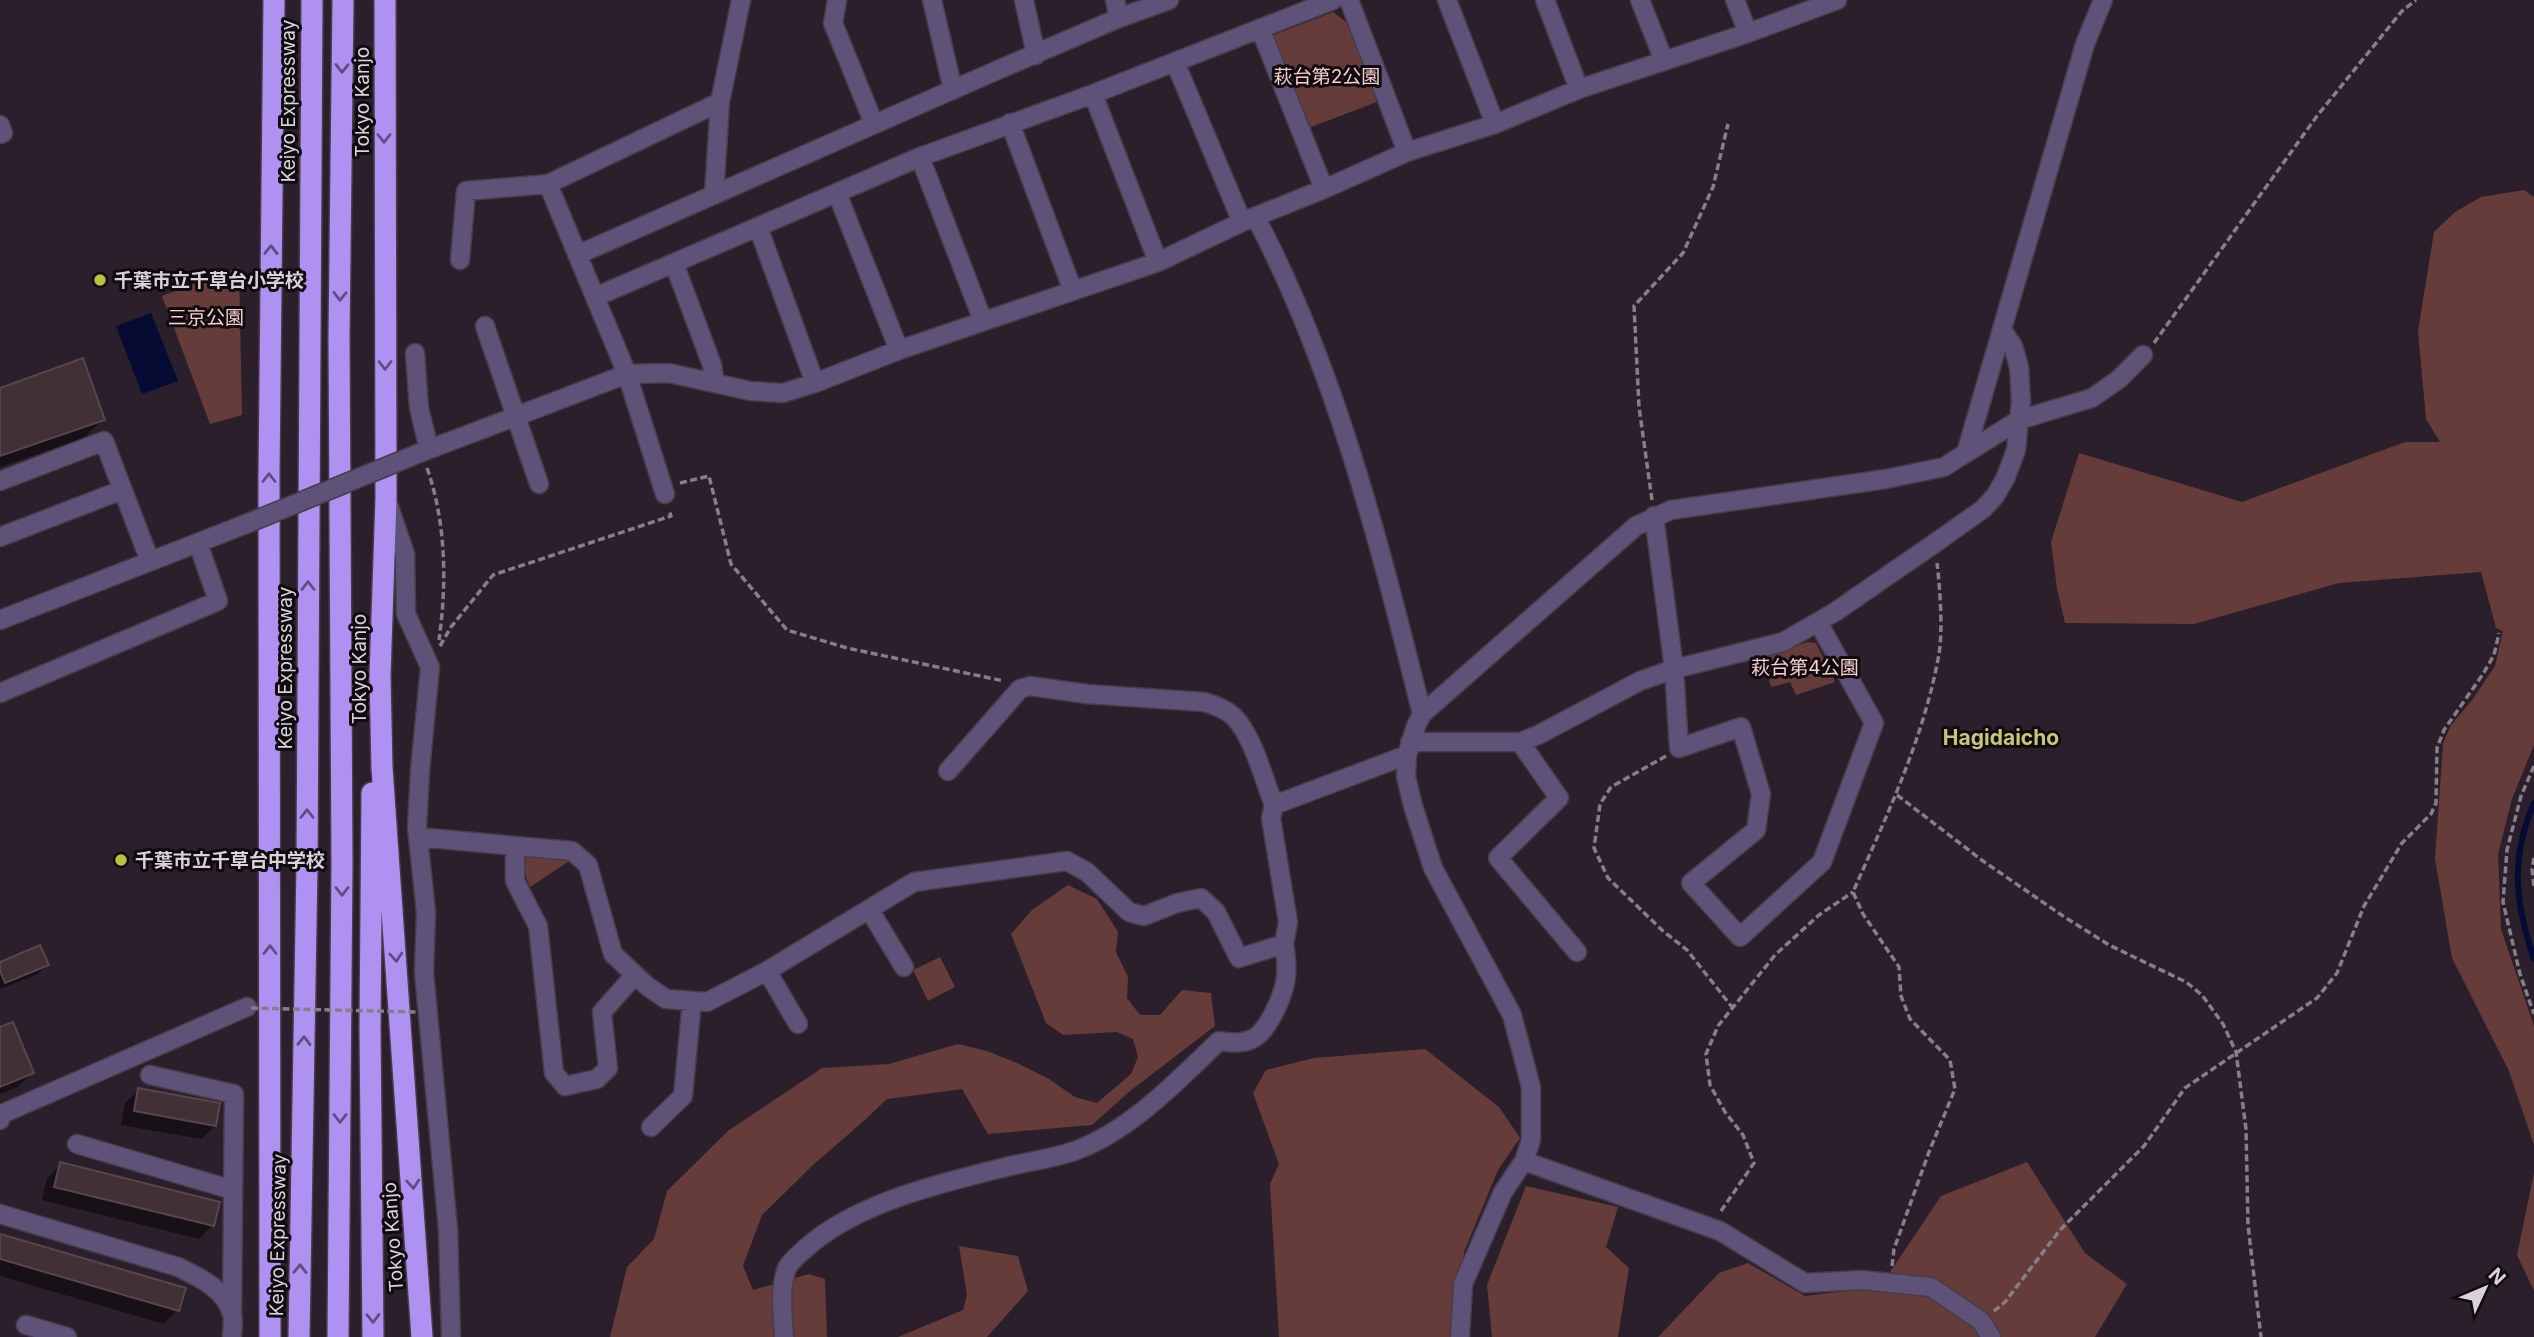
<svg xmlns="http://www.w3.org/2000/svg" width="2534" height="1337" font-family="Inter,'Noto Sans JP',sans-serif">
	<rect width="100%" height="100%" fill="#2b1f2b"/>
	<!-- green -->
	<path fill="#653c3a" d="M1333 12 1346 22 1382 100 1306 129 1269 37Z
		M2524 190 2534 197V745L2512 799 2498 854 2501 929 2534 1026V1145L2509 1071 2452 958 2435 859 2443 743 2451 725 2472 700 2495 666 2503 631 2496 628 2481 572 2339 583 2194 624 2065 623 2057 589 2051 542 2079 453 2242 502 2405 442H2440L2426 419 2418 331 2434 232 2455 212 2481 197Z
		M239 267 242 415 210 424 162 296Z
		M1807 642 1816 643 1835 682 1796 695 1790 682 1771 687 1763 658Z
		M522 853 574 858 530 887 523 869Z
		M1068 885 1097 899 1118 932 1116 952 1128 977 1127 998 1140 1015H1160L1182 990 1211 993 1215 1026 1130 1091 1092 1125 988 1134 962 1089 887 1099 866 1119 813 1165 762 1215 743 1266 753 1290 809 1274 825 1279 827 1337H610L627 1267 654 1239 667 1191 729 1130 822 1068 889 1064 958 1044 987 1051 1019 1064 1049 1079 1075 1097 1097 1103 1131 1074 1138 1057 1133 1039 1117 1032 1063 1035 1046 1023 1011 934 1032 910Z
		M940 957 955 987 928 1001 913 970Z
		M1425 1049 1499 1107 1520 1138 1498 1170 1464 1252 1460 1337H1279L1270 1184 1279 1164 1253 1093 1266 1070 1314 1058Z
		M2027 1162 2085 1253 2127 1284 2095 1337H1658L1719 1273 1748 1263 1805 1296 1880 1287 1941 1196Z
		M2534 1173V1291L2517 1255Z
		M1526 1186 1618 1207 1606 1247 1629 1268 1618 1337H1492L1487 1285Z
		M959 1246 1018 1256 1028 1291 987 1337H898L963 1310 967 1295Z"/>
	<!-- water -->
	<path fill="#050b33" d="M151 313 178 381 142 394 116 326Z"/>
	<!-- shadow -->
	<path fill="#0007" d="M0 390 103 419 84 438 0 467Z
		M0 963 47 965 38 974 0 989Z
		M0 1029 32 1073 18 1087 0 1094Z
		M139 1090 215 1126 201 1139 121 1125 125 1103Z
		M61 1164 213 1225 199 1239 42 1200 47 1178Z
		M0 1236 177 1310 164 1324 0 1276Z"/>
	<g fill="none" stroke-linecap="round" stroke-linejoin="round">
		<!-- stream -->
		<path stroke="#050b33" stroke-width="6" d="M2534 803C2510 858 2515 903 2534 959"/>
	</g>
	<!-- building -->
	<path fill="#413036" stroke="#58464c" stroke-width="2" d="M83 358 105 420 0 456V388Z
		M40 945 49 965 5 983 0 971V962Z
		M13 1022 34 1073 0 1087V1027Z
		M138 1088 220 1103 216 1126 134 1111Z
		M60 1162 220 1202 214 1226 54 1187Z
		M0 1234 186 1288 179 1311 0 1259Z"/>
	<g fill="none" stroke-linecap="round" stroke-linejoin="round">
		<!-- minor casing -->
		<g stroke="#473c47" stroke-width="21">
			<path id="minor" d="M837 0 833 23 874 124
				M932 0 953 90
				M1024 0 1036 55
				M1115 0 1119 18
				M1349 0 1407 152
				M1447 0 1495 124
				M1545 0 1579 89
				M1640 0 1664 61
				M1735 0 1748 33
				M1260 28 1324 189
				M1175 62 1242 222
				M1093 94 1158 262
				M1010 123 1073 291
				M0 125 3 133 0 134
				M920 157 983 321
				M548 184 627 374 665 494
				M837 193 899 350
				M714 195 720 102 741 0
				M1256 218C1337 372 1380 546 1422 714
				M758 227 815 383
				M577 255 1000 69 1119 18 1169 0
				M460 260 466 191 548 184 720 102
				M674 263 712 365 715 383
				M595 297 920 157 1093 94 1333 0
				M485 326 539 484
				M415 353 419 408 429 449
				M422 452 627 374 669 373 750 391 783 393 815 383 899 350 1158 262 1242 222 1324 189 1407 152 1495 124 1579 89 1748 33 1837 0
				M1966 453 2019 420 2092 398 2119 379 2143 355
				M0 481 104 441 150 561
				M388 504 405 554 406 614 430 667 420 771 417 827 426 912 424 972 448 1229 451 1337
				M1654 516 1674 669 1679 748 1741 727 1761 794 1756 830 1691 883 1740 937 1822 862 1874 723 1818 622
				M0 537 122 490
				M0 620 251 522
				M0 693 218 601 198 543
				M1410 742H1520L1538 735 1640 681 1674 669 1783 642 1835 612 1935 543 1983 509 1995 496 2005 479 2016 450 2021 401 2019 367 2013 346 2002 330
				M1520 742 1559 798 1498 858 1577 952
				M948 771 1020 689 1030 686 1087 694 1204 702C1215 705 1226 709 1234 717 1253 736 1264 780 1274 805
				M418 837 572 851 588 865 613 954 647 986 666 999 707 1002 767 971 914 882 1067 861 1087 872 1129 912 1144 916 1177 903 1201 898 1216 912 1239 958 1284 944 1288 922 1271 818 1274 805 1407 755
				M515 846V881L538 926 554 1073 565 1086 597 1079 608 1068 602 1012 635 975
				M869 909 904 967
				M767 971 798 1024
				M150 1075 234 1094 232 1314
				M0 1120 2 1114 247 1007
				M651 1127 683 1096 692 1001
				M77 1144 233 1190
				M1524 1161 1720 1231 1805 1283 1861 1280 1931 1287 1981 1321 1991 1337
				M0 1214 178 1267C199 1277 225 1289 232 1314 234 1321 232 1330 232 1337
				M26 1325 67 1337
				M784 1337C783 1316 779 1289 787 1268 792 1259 805 1249 813 1242 866 1200 945 1182 1010 1166 1031 1161 1056 1158 1077 1150 1132 1129 1177 1081 1219 1041 1230 1043 1242 1044 1252 1039 1267 1033 1282 998 1285 983 1288 970 1286 956 1284 944
				M1460 1337 1463 1284 1503 1192 1524 1161 1531 1140V1087L1512 1015 1433 868 1413 806 1406 777 1407 755 1416 726 1422 714 1636 526 1671 510 1886 479 1944 467 1966 453 2085 44 2103 0"/>
		</g>
		<!-- highway casing -->
		<g stroke="#473c47" stroke-width="24">
			<path id="highway" d="M385 0 386 498 380 676 382 768 422 1337
				M372 793 370 1028 373 1337
				M270 1337 269 476 274 0
				M299 1337 307 865 312 0
				M338 1337 342 863 339 337 343 0"/>
		</g>
		<!-- path -->
		<path stroke="#887e87" stroke-width="3.5" stroke-dasharray="7 3.5" stroke-linecap="butt" d="M2154 343 2317 116 2402 11 2416 0
			M427 468C446 522 447 583 439 640
			M680 483 709 476 731 564 787 630 847 648 1004 681
			M1652 500 1639 407 1634 306 1683 253 1713 187 1728 124
			M440 646 451 627 493 575 671 516 669 510
			M1666 756 1611 787 1600 804 1594 848 1608 878 1663 931 1687 950 1732 1007
			M2534 766 2521 796 2507 850 2503 902 2520 974 2534 1014
			M1897 795 1983 861 2063 916 2109 945 2186 982 2202 995 2223 1024 2236 1052 2246 1129 2248 1225 2261 1337
			M2534 858 2532 869 2534 887
			M1721 1211 1754 1163 1743 1135 1725 1112 1710 1085 1706 1054 1718 1026 1775 955 1819 915 1853 892
			M1892 1266 1894 1249 1929 1152 1955 1089 1950 1060 1910 1019 1901 996 1899 967 1863 914 1853 892C1887 815 1924 738 1939 654 1943 630 1940 588 1937 563
			M1994 1311 2005 1302 2060 1230 2144 1146 2185 1088 2317 998 2337 973 2364 906 2402 843 2431 814 2436 803 2437 748 2444 730 2483 674 2494 655 2499 633"/>
		<!-- minor -->
		<use href="#minor" stroke="#5e5279" stroke-width="18"/>
		<!-- highway -->
		<use href="#highway" stroke="#af91f1" stroke-width="21"/>
		<!-- minor-bridge casing -->
		<g stroke="#473c47" stroke-width="21" stroke-linecap="butt">
			<path id="minor-bridge" d="M251 522 422 452"/>
		</g>
		<!-- path-bridge -->
		<path stroke="#887e87" stroke-width="3.5" stroke-dasharray="7 3.5" stroke-linecap="butt" d="M251 1008 417 1012"/>
		<!-- minor-bridge -->
		<use href="#minor-bridge" stroke="#5e5279" stroke-width="18"/>
	</g>
	<!-- one-way arrows -->
	<defs><path id="oneway-chevron" d="M-2-3.5L2.5 0L-2 3.5" fill="none" stroke-width="1.6" stroke-linecap="round" stroke-linejoin="round" transform="scale(1.75)"/></defs>
	<g stroke="#604e80">
		<use href="#oneway-chevron" transform="translate(342 68) rotate(91)"/>
		<use href="#oneway-chevron" transform="translate(384 138) rotate(90)"/>
		<use href="#oneway-chevron" transform="translate(271 250) rotate(-89)"/>
		<use href="#oneway-chevron" transform="translate(340 296) rotate(91)"/>
		<use href="#oneway-chevron" transform="translate(385 365) rotate(90)"/>
		<use href="#oneway-chevron" transform="translate(269 478) rotate(-90)"/>
		<use href="#oneway-chevron" transform="translate(308 586) rotate(-90)"/>
		<use href="#oneway-chevron" transform="translate(307 814) rotate(-90)"/>
		<use href="#oneway-chevron" transform="translate(342 891) rotate(90)"/>
		<use href="#oneway-chevron" transform="translate(270 950) rotate(-90)"/>
		<use href="#oneway-chevron" transform="translate(396 957) rotate(86)"/>
		<use href="#oneway-chevron" transform="translate(304 1041) rotate(-89)"/>
		<use href="#oneway-chevron" transform="translate(340 1118) rotate(90)"/>
		<use href="#oneway-chevron" transform="translate(413 1184) rotate(86)"/>
		<use href="#oneway-chevron" transform="translate(300 1269) rotate(-89)"/>
		<use href="#oneway-chevron" transform="translate(373 1318) rotate(89)"/>
	</g>
	<!-- markers -->
	<g fill="#bebf42" stroke="#100b10" stroke-width="2.5">
		<circle cx="100" cy="280" r="7"/>
		<circle cx="121" cy="860" r="7"/>
	</g>
	<g text-anchor="middle" dominant-baseline="central" stroke-width="6" stroke-linejoin="round" paint-order="stroke">
		<!-- park labels -->
		<g font-size="19" fill="#f7d0cd" stroke="#100b10">
			<text x="1327" y="76">萩台第2公園</text>
			<text x="206" y="317">三京公園</text>
			<text x="1805" y="667">萩台第4公園</text>
		</g>
		<!-- street labels -->
		<g font-size="19" fill="#dad2d9" stroke="#100b10">
			<text transform="translate(288 101) rotate(-90)">Keiyo Expressway</text>
			<text transform="translate(362 102) rotate(-90)">Tokyo Kanjo</text>
			<text transform="translate(285 668) rotate(-90)">Keiyo Expressway</text>
			<text transform="translate(359 669) rotate(-90)">Tokyo Kanjo</text>
			<text transform="translate(278 1235) rotate(-89)">Keiyo Expressway</text>
			<text transform="translate(393 1237) rotate(-94)">Tokyo Kanjo</text>
		</g>
		<!-- poi labels -->
		<g font-size="19" font-weight="bold" fill="#dad2d9" stroke="#100b10" text-anchor="start">
			<text x="114" y="280">千葉市立千草台小学校</text>
			<text x="135" y="860">千葉市立千草台中学校</text>
		</g>
		<!-- neighbourhood labels -->
		<g font-size="21" font-weight="bold" fill="#c4c678" stroke="#100b10">
			<text x="2001" y="737">Hagidaicho</text>
		</g>
	</g>
	<!-- north arrow -->
	<g transform="translate(2485 1288) rotate(46)" stroke="#100b10" stroke-width="5" paint-order="stroke">
	<path d="M0-5L12 26L0 18L-12 26Z" fill="#dad2d9"/>
	<text y="-10" font-size="19" font-weight="bold" text-anchor="middle" fill="#dad2d9">N</text>
	</g>
</svg>
